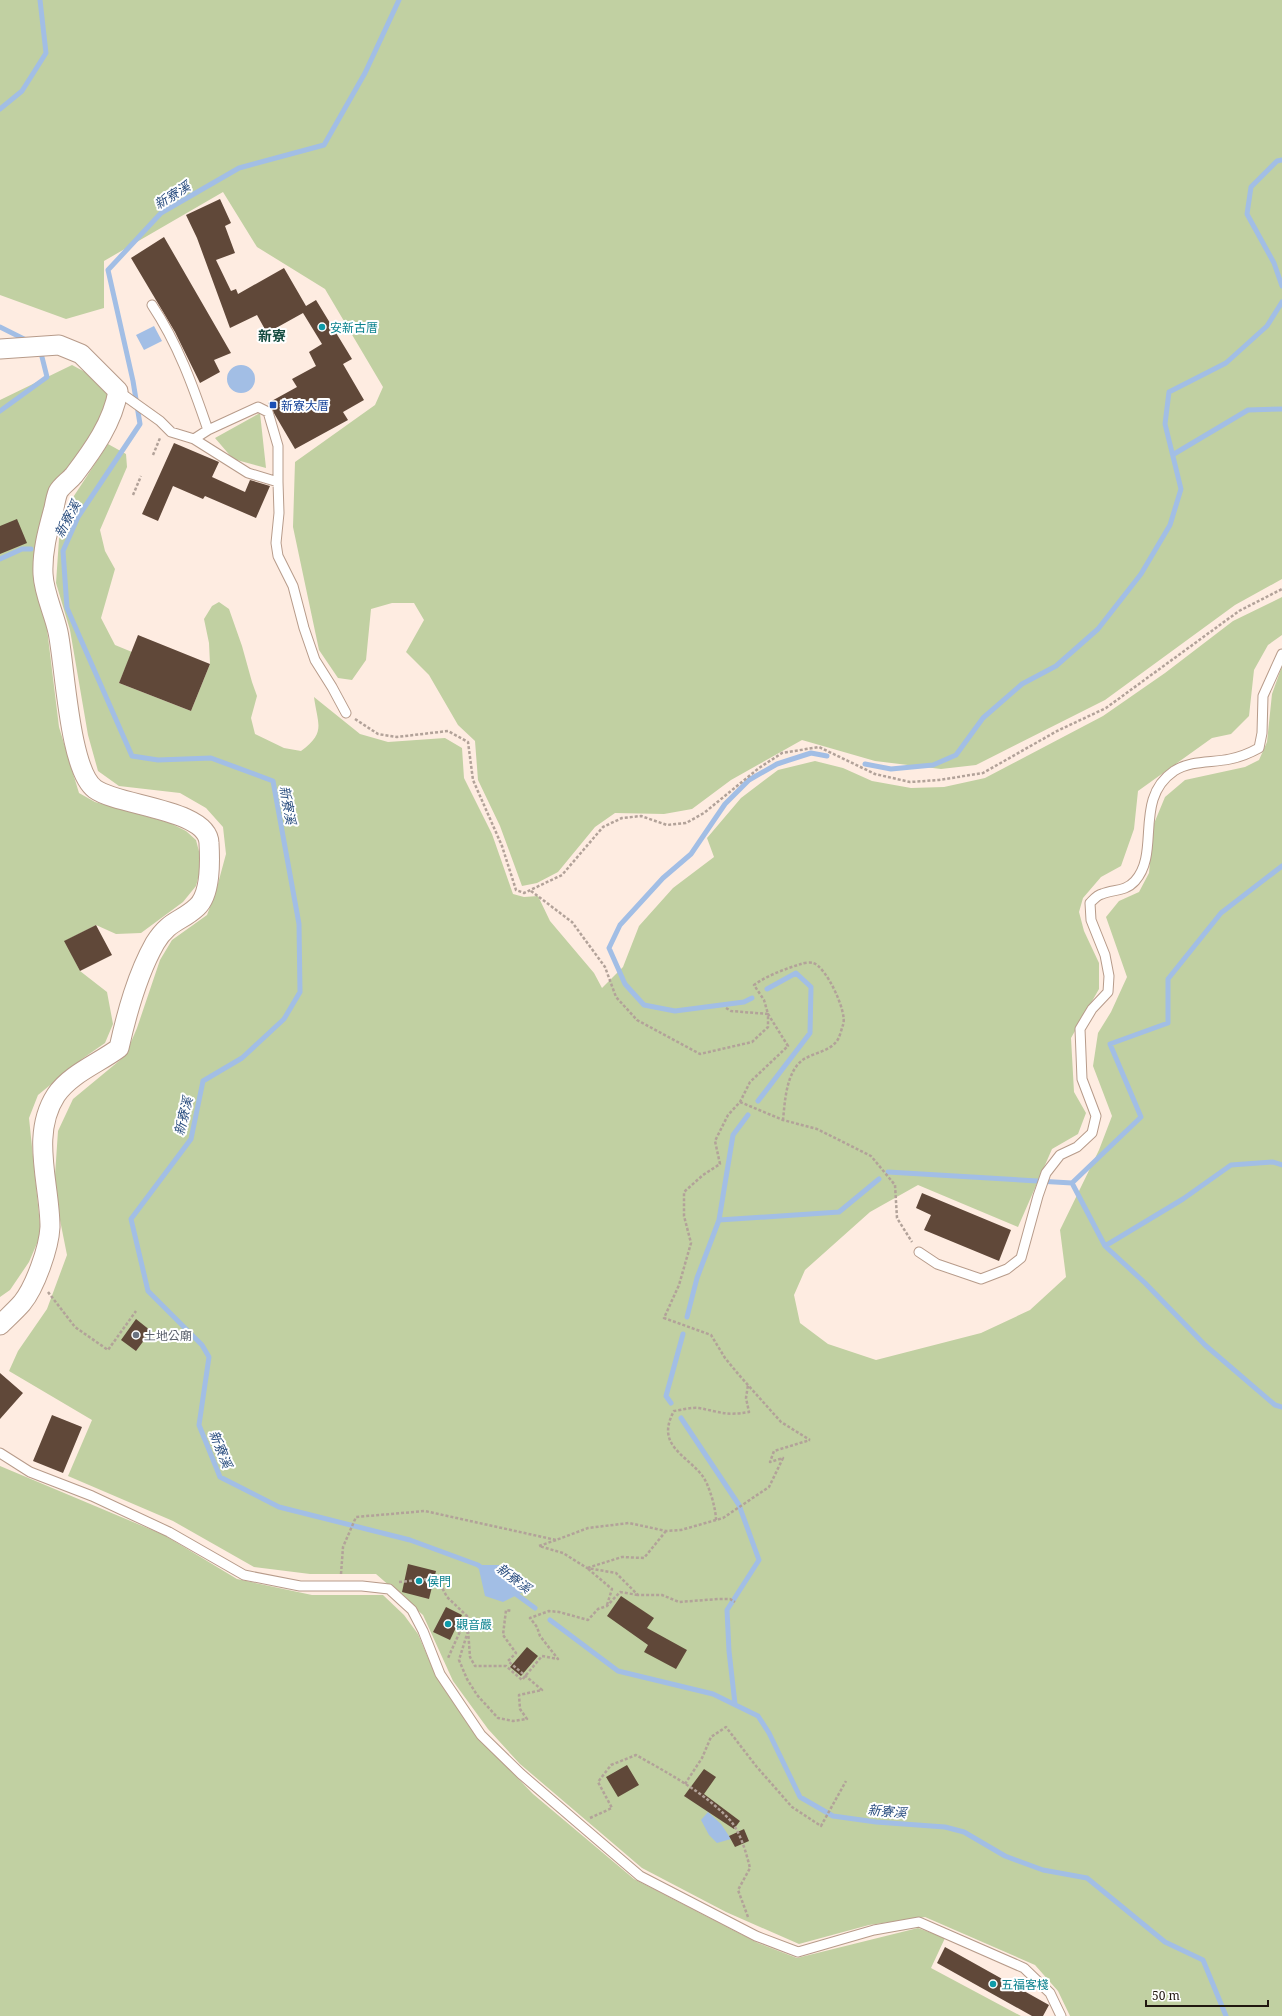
<svg xmlns="http://www.w3.org/2000/svg" width="1282" height="2016" font-family="'Noto Serif','Noto Sans TC',serif">
	<rect width="100%" height="100%" fill="#feece1"/>
	<!-- green -->
	<path fill="#c1d0a2" d="M0 0H1282V579L1235 605 1105 700 976 765 941 769 875 761 802 740 731 780 692 809 664 814 615 813 595 827 558 872 537 883 522 886 500 826 478 780 475 741 458 725 429 675 406 652 424 620 414 603H392L371 609 366 660 352 680 338 678 319 650 293 527 295 462 375 405 383 387 325 289 257 247 223 192 104 261V308L66 319 0 295Z
		M72 365 98 379 112 397 99 422 46 499 34 569 47 629 59 727 79 793 95 802 170 823 186 831 196 840 202 863 196 886 183 902 141 933 116 934 96 925 65 941 80 971 107 992 113 1024 105 1043 82 1059 38 1095 29 1118 41 1234 29 1262 10 1290 0 1297V400Z
		M260 413 266 468 233 459 215 438Z
		M108 444 126 454 127 467 100 530 105 551 115 569 101 618 115 645 132 652 119 683 191 711 210 664 209 643 204 619 212 606 219 602 229 609 242 646 252 682 257 696 251 718 255 734 284 748 301 751C326 732 318 726 314 697L360 734 388 742 445 738 462 748 464 778 492 834 513 894 524 897 538 896 550 921 594 973 602 988 623 967 639 926 673 888 714 857 707 838 741 798 778 770 815 761 843 768 872 781 911 788 944 787 985 778 1103 716 1165 673 1233 621 1282 597V635L1268 645 1254 670 1249 716 1231 734 1212 738 1138 791 1134 829 1121 866 1101 877 1083 898 1079 912 1084 931 1099 963V989L1071 1038 1074 1092 1086 1113 1078 1134 1052 1149 1018 1227 918 1185 870 1212 805 1270 794 1295 800 1323 828 1344 876 1360 981 1333 1030 1310 1066 1277 1060 1230 1099 1150 1112 1116 1093 1066 1098 1033 1111 1012 1127 977 1106 917 1119 901 1139 892 1149 873 1153 826 1165 797 1185 780 1245 767 1259 760 1267 742 1272 694 1282 666V2016H1070L1058 1991 1035 1965 925 1917 869 1925 799 1944 726 1912 642 1868 520 1764 488 1729 453 1681 423 1615 376 1574H310L254 1567 173 1521 68 1476 92 1420 9 1371 18 1351 47 1309 67 1255 54 1190 58 1131 73 1099 125 1056 137 1028 160 960 172 940 207 915 216 891 226 854 223 827 206 808 180 793 119 786 98 771 88 735 70 630 56 583 59 539 68 505Z
		M0 1466 164 1535 237 1579 312 1595H383L404 1615 418 1634 435 1674 477 1736 533 1794 634 1879 758 1943 797 1958 918 1928 945 1938 931 1968 1021 2016H0Z"/>
	<!-- water -->
	<path fill="#a2bee5" d="M154 326 162 341 144 350 136 335Z
		M227 379a14 14 0 1 1 28 0a14 14 0 1 1-28 0Z
		M478 1565H507L533 1587 503 1602 485 1596Z
		M708 1812 721 1824 731 1839 717 1843 709 1835 701 1820Z"/>
	<g fill="none" stroke-linecap="round" stroke-linejoin="round">
		<!-- stream -->
		<path stroke="#a2bee5" stroke-width="5" d="M399 0 365 73 324 145 239 168 161 213 108 270 133 381 140 424 78 517 63 551 67 608 132 756 158 760 211 758 273 781 299 924 300 992 284 1019 242 1058 203 1081 191 1139 131 1219 148 1291 202 1345 209 1357 199 1425 220 1477 279 1507 410 1540 478 1565 483 1569
			M0 109 22 91 46 53 40 0
			M1282 160 1277 161 1251 187 1247 214 1274 263 1282 286
			M0 327 28 341
			M0 411 47 377 40 349
			M1174 454 1248 410 1282 409
			M0 559 22 549H31
			M865 764 891 769 933 765 956 755 983 718 1022 684 1056 666 1098 629 1141 574 1170 525 1181 489 1165 424 1169 392 1226 363 1267 326 1282 302
			M752 998 744 1002 675 1011 644 1005 625 984 609 948 620 925 663 878 691 854 725 804 749 780 777 764 811 753 827 756
			M758 1101 810 1033 811 987 796 973 767 989
			M888 1172 1072 1183 1105 1246 1145 1283 1205 1345 1275 1405 1282 1407
			M1072 1183 1141 1117 1110 1044 1168 1023V979L1221 913 1282 866
			M719 1220 733 1135 748 1115
			M1105 1246 1183 1199 1231 1165 1273 1162 1282 1165
			M687 1317 697 1278 719 1220 839 1212 879 1179
			M671 1403 666 1396 683 1334
			M681 1418 739 1505 759 1560 727 1610 729 1651 735 1704
			M513 1592 535 1608
			M550 1620 618 1671 713 1694 758 1716 769 1733 800 1797 833 1816 876 1822 945 1827 964 1832 1005 1856 1043 1870 1087 1878 1165 1942 1203 1960 1226 2016"/>
	</g>
	<!-- building -->
	<path fill="#604839" d="M220 199 231 223 225 226 235 253 216 260 231 291 236 289 238 294 284 268 306 306 316 300 352 359 343 364 364 400 343 412 348 420 295 449 268 403 297 387 292 379 316 366 309 352 322 344 303 313 267 333 257 315 230 328 197 238 186 215Z
		M164 237 231 353 214 360 220 372 200 383 175 332 131 258Z
		M174 443 219 462 212 477 245 492 250 480 270 486 256 518 205 496 203 499 173 486 158 521 142 514Z
		M17 519 27 543 0 554V526Z
		M138 635 210 664 191 711 119 683Z
		M96 925 112 955 80 971 64 941Z
		M922 1193 1011 1230 999 1261 924 1230 931 1215 916 1208Z
		M136 1319 151 1331 136 1351 121 1340Z
		M0 1373 23 1393 0 1419Z
		M52 1415 82 1427 63 1473 33 1461Z
		M408 1564 436 1571 429 1599 402 1592Z
		M621 1596 654 1618 647 1628 687 1650 676 1669 644 1652 648 1645 607 1616Z
		M446 1607 462 1615 450 1640 433 1632Z
		M527 1647 538 1656 521 1676 510 1667Z
		M627 1765 639 1785 618 1797 606 1777Z
		M704 1769 716 1777 704 1794 740 1821 734 1829 684 1796Z
		M744 1829 749 1841 735 1847 729 1836Z
		M945 1947 1049 2005 1043 2016H1032L937 1963Z"/>
	<g fill="none" stroke-linecap="round" stroke-linejoin="round">
		<!-- service casing -->
		<g stroke="#b79b8a" stroke-width="11">
			<path id="service" d="M152 305C178 344 193 386 208 430
				M118 391 160 421 171 432 194 439 248 473 278 482 279 513 276 543 278 556 293 586 304 628 315 660 332 687 346 713
				M194 439 208 430 258 407 268 412 278 446V482
				M919 1252 937 1264 981 1279 1007 1269 1021 1258 1038 1196 1046 1173 1060 1155 1077 1147 1092 1133 1096 1116 1082 1079 1080 1029 1092 1009 1108 992 1109 976 1105 955 1091 920 1090 903C1093 900 1097 895 1102 894 1114 889 1125 892 1135 881 1161 852 1133 799 1174 771 1191 760 1212 763 1230 759 1240 757 1250 753 1259 748L1262 733 1263 696 1282 654
				M0 1453 30 1472 92 1496 169 1532 244 1575 300 1586H362L389 1589 412 1610 423 1631 440 1674 481 1735 521 1774 640 1876 756 1936 798 1952 874 1930 919 1922 1024 1968 1050 1993 1061 2016"/>
		</g>
		<!-- minor casing -->
		<g stroke="#b79b8a" stroke-width="21">
			<path id="minor" d="M0 349 59 345 81 354 118 391C113 422 93 450 74 475 69 481 61 486 58 492 56 497 55 503 54 508 48 530 42 551 43 574 44 594 54 613 58 632 65 665 69 770 95 789 118 806 208 809 209 843 210 861 211 894 197 907 181 922 169 920 155 943 137 975 127 1012 119 1048 99 1063 70 1074 56 1095 30 1135 50 1184 50 1227 49 1248 35 1287 22 1303 15 1311 7 1318 0 1325"/>
		</g>
		<!-- path -->
		<path stroke="#b2a299" stroke-width="2.5" stroke-dasharray="3 2" stroke-linecap="butt" d="M153 455 160 438
			M133 495 141 476
			M355 719 378 734 397 737 448 731 468 742 473 780 502 846 516 890 524 893 562 875 603 827 622 818 641 816 667 825 686 823 704 813 759 768 782 753 819 747 875 774 910 782 939 780 983 773 1057 731 1106 708 1239 611 1282 589
			M531 891 572 922 605 967 616 997 637 1020 700 1054 752 1042 768 1027V1014L788 1046 750 1082 740 1102 728 1115 715 1141 720 1164 703 1175 684 1192V1216L691 1243 679 1285 664 1318 711 1335 725 1358 739 1375 781 1422 810 1440
			M726 1008 731 1011 768 1014 764 1000 754 985C768 975 785 969 801 964 804 963 810 962 813 963 826 966 848 1013 843 1025 841 1030 840 1038 836 1042 829 1051 814 1053 804 1059 786 1071 785 1101 783 1120
			M740 1102 783 1120 817 1129 871 1156 895 1185 897 1218 912 1242
			M48 1292 75 1327 108 1350 136 1311
			M716 1520C716 1509 709 1483 701 1474 683 1453 656 1444 674 1411 681 1410 692 1407 699 1408 720 1412 726 1416 749 1412L746 1398 748 1385
			M556 1540 539 1546 563 1553 587 1568 616 1573 638 1595H662L679 1602 719 1599H730L735 1602
			M341 1574 343 1547 356 1517 425 1511 556 1540 588 1528 629 1523 666 1531 681 1530 723 1518 769 1487 783 1458 770 1462 774 1451 810 1440
			M399 1582 437 1578 447 1597 467 1616 448 1658
			M607 1605 612 1589 587 1568 622 1557 644 1558 666 1531
			M467 1616 470 1657 475 1666H506L522 1680 542 1656 558 1659 540 1636 537 1627 530 1618 549 1611 559 1612 588 1620 598 1609 607 1606 620 1592 638 1595
			M468 1631 459 1660 467 1679 477 1695 498 1718 513 1721 527 1719 520 1709 519 1695 542 1690 508 1661 516 1653 503 1635 506 1610 512 1611
			M685 1784 702 1758 711 1737 726 1727 756 1766 792 1807 821 1826 846 1781
			M590 1818 612 1808 598 1782 611 1765 636 1755C668 1773 702 1791 728 1818 740 1830 746 1852 750 1868L738 1890 748 1917"/>
		<!-- service -->
		<use href="#service" stroke="#fff" stroke-width="9"/>
		<!-- minor -->
		<use href="#minor" stroke="#fff" stroke-width="19"/>
	</g>
	<!-- markers -->
	<g fill="#0f9aa8" stroke="#fff" stroke-width="1.5">
		<circle cx="322" cy="327" r="4"/>
		<circle cx="419" cy="1581" r="4"/>
		<circle cx="448" cy="1624" r="4"/>
		<circle cx="993" cy="1984" r="4"/>
	</g>
	<rect fill="#1a4fb4" stroke="#fff" stroke-width="1.5" x="269" y="401" width="8" height="8" rx="2"/>
	<circle fill="#6b7280" stroke="#fff" stroke-width="1.5" cx="136" cy="1335" r="4"/>
	<g text-anchor="middle" dominant-baseline="central" stroke-width="4" stroke-linejoin="round" paint-order="stroke">
		<!-- culture labels -->
		<g font-size="12" fill="#0d838f" stroke="#fff" text-anchor="start">
			<text x="330" y="327">安新古厝</text>
			<text x="427" y="1581">侯門</text>
			<text x="456" y="1624">觀音嚴</text>
			<text x="1001" y="1984">五福客棧</text>
		</g>
		<!-- transit labels -->
		<g font-size="12" fill="#164399" stroke="#fff" text-anchor="start">
			<text x="281" y="405">新寮大厝</text>
		</g>
		<!-- worship labels -->
		<g font-size="12" fill="#5b616d" stroke="#fff" text-anchor="start">
			<text x="144" y="1335">土地公廟</text>
		</g>
		<!-- water labels -->
		<g font-size="13" font-style="italic" fill="#284c7e" stroke="#fff">
			<text transform="translate(172 195) rotate(-32)">新寮溪</text>
			<text transform="translate(67 519) rotate(-62)">新寮溪</text>
			<text transform="translate(288 805) rotate(80)">新寮溪</text>
			<text transform="translate(183 1116) rotate(-76)">新寮溪</text>
			<text transform="translate(221 1449) rotate(68)">新寮溪</text>
			<text transform="translate(514 1578) rotate(37)">新寮溪</text>
			<text transform="translate(887 1811) rotate(5)">新寮溪</text>
		</g>
		<!-- quarter labels -->
		<g font-size="14" font-weight="bold" fill="#154c40" stroke="#fff">
			<text x="272" y="335">新寮</text>
		</g>
	</g>
	<!-- scale -->
	<path d="M1146 2000v6h122v-6" fill="none" stroke="#211710" stroke-width="2"/>
	<text x="1152" y="2000" font-size="12" fill="#211710" stroke="#ffffff" stroke-width="3" paint-order="stroke">50 m</text>
</svg>
